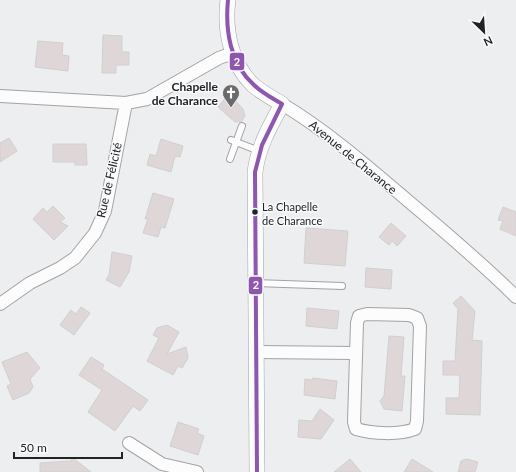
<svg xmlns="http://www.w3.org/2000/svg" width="516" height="472" font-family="Lato,sans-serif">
	<rect width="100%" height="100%" fill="#edeef0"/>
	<!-- building -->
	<path fill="#dfd7d7" stroke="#d0cfd0" d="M103 35 122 36V52H129V65H116V73H102Z
		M38 41 63 43 62 55 69 56 68 71 35 67Z
		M229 94 243 109 245 116 241 122H235L218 107Z
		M9 138 17 151 0 162V143Z
		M161 139 183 146 180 157 175 156 171 172 147 165 150 154 156 156Z
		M53 144H86L87 165H75V162H53Z
		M153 193 174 199 165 228 161 227 158 237 143 233 148 219H145Z
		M53 206 65 218 60 222 68 226 54 240 33 219 43 208 47 212Z
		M503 207 516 212V236L500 229 503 221 498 220Z
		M391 223 406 236 397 246 392 241 389 245 379 237Z
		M306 228 348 231 345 266 304 263Z
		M112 252 132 256 129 272 120 287 106 280 109 275Z
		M366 268 392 270 391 289 365 287Z
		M461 296 475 311 472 340 482 341 480 415 446 414V398H459L460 375H443V361H455L458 309 453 303Z
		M81 307 90 313 74 335 60 325 71 310 76 314Z
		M307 308 339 311 337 329 306 326Z
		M167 325 179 332 167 354 186 347 188 358 182 368 178 366 173 375 147 361 159 338 153 335 157 328Z
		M389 336 404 337 401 376H405L402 411 384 409 380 401 384 396Z
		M27 352 40 368 30 379 33 387 29 393 13 400 7 386 11 384 2 362Z
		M91 357 104 365 102 369 148 400 140 411 133 406 115 431 88 412 102 390 79 375Z
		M313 378 337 381 335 399 304 395 305 379 312 380Z
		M320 409 334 420 321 439 298 437 299 420 312 421Z
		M178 422 199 429 197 433 204 436 198 455 170 446Z
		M73 458 91 472H40V463L70 461Z
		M350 459 361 472H334Z
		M412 459 433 472H404Z
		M466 459 478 462 475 472H458L461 461Z"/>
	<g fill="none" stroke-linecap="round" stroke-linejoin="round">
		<!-- service casing -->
		<g stroke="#a3a3a5" stroke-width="8">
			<path id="service" d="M231 140 259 151
				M230 159 242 126
				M255 283 342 286"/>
		</g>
		<!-- minor casing -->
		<g stroke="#a3a3a5" stroke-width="14">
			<path id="minor" d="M0 96 126 103 147 99 219 58 233 53
				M282 104C327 131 367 166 407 200 444 231 482 263 516 297
				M0 304 30 283 60 268 75 258 95 233 105 211 126 103
				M367 314 409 315 417 318 420 326 417 421 415 429C399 435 373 434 356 429L354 422 357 323 359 316Z
				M256 352 355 353
				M129 443 162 464 197 472"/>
		</g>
		<!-- tertiary casing -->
		<g stroke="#a3a3a5" stroke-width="16">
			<path id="tertiary" d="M228 0C224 30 231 64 253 85 261 92 272 98 282 104 270 126 258 147 255 172L257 472"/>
		</g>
		<!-- service -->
		<use href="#service" stroke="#fcfcfd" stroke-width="6"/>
		<!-- minor -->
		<use href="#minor" stroke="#fcfcfd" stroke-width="12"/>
		<!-- tertiary -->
		<use href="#tertiary" stroke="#fcfcfd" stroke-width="15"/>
		<!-- bus-1 casing -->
		<g stroke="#f9fafe" stroke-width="7">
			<path id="bus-1" d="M228 0C225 30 230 64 254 85 262 93 272 98 282 104
				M257 472 255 172 262 145 282 104"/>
		</g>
		<!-- bus-1 -->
		<use href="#bus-1" stroke="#8c57ac" stroke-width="4"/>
	</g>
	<!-- icons -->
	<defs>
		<g id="church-pin" transform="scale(0.9)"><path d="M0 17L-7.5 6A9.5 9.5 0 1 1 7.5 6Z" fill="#6a6a6b" stroke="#f9fafe"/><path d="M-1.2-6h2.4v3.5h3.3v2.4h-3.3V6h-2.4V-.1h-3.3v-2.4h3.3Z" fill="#fff"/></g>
	</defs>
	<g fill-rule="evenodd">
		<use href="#church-pin" x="231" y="93"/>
	</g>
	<!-- markers -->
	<circle fill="#232324" stroke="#f9fafe" stroke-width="1.5" cx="255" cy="212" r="3.5"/>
	<g text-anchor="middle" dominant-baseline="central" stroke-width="3" stroke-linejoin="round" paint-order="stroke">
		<!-- bus labels -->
		<g font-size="11" fill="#232324" stroke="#f9fafe" text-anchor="start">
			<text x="262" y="206">La Chapelle<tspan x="262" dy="14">de Charance</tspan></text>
		</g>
		<!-- poi labels -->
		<g font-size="12" font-weight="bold" fill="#232324" stroke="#f9fafe" text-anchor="end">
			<text x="218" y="86">Chapelle<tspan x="218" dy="14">de Charance</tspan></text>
		</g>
		<!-- street labels -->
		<g font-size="12" fill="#232324" stroke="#f9fafe">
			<text transform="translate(353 157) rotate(39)">Avenue de Charance</text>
			<text transform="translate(109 180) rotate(-77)">Rue de Félicité</text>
		</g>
	</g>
	<g stroke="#f9fafe" stroke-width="1.5">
		<rect x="229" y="52" width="16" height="19" rx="4" fill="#8c57ac"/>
		<rect x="248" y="276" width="15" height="19" rx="4" fill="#8c57ac"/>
	</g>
	<g font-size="11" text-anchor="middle" font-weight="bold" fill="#fff">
		<text x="237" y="66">2</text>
		<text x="256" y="289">2</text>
	</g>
	<!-- north arrow -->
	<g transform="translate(484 32) rotate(155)" stroke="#f9fafe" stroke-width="3" paint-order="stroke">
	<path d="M0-3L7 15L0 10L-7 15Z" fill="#232324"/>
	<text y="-6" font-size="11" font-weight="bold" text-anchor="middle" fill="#232324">N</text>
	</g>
	<!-- scale -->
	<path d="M14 452v6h108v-6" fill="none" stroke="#232324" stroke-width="2"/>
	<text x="20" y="452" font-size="12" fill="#232324" stroke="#f9fafe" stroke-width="3" paint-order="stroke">50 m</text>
</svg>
